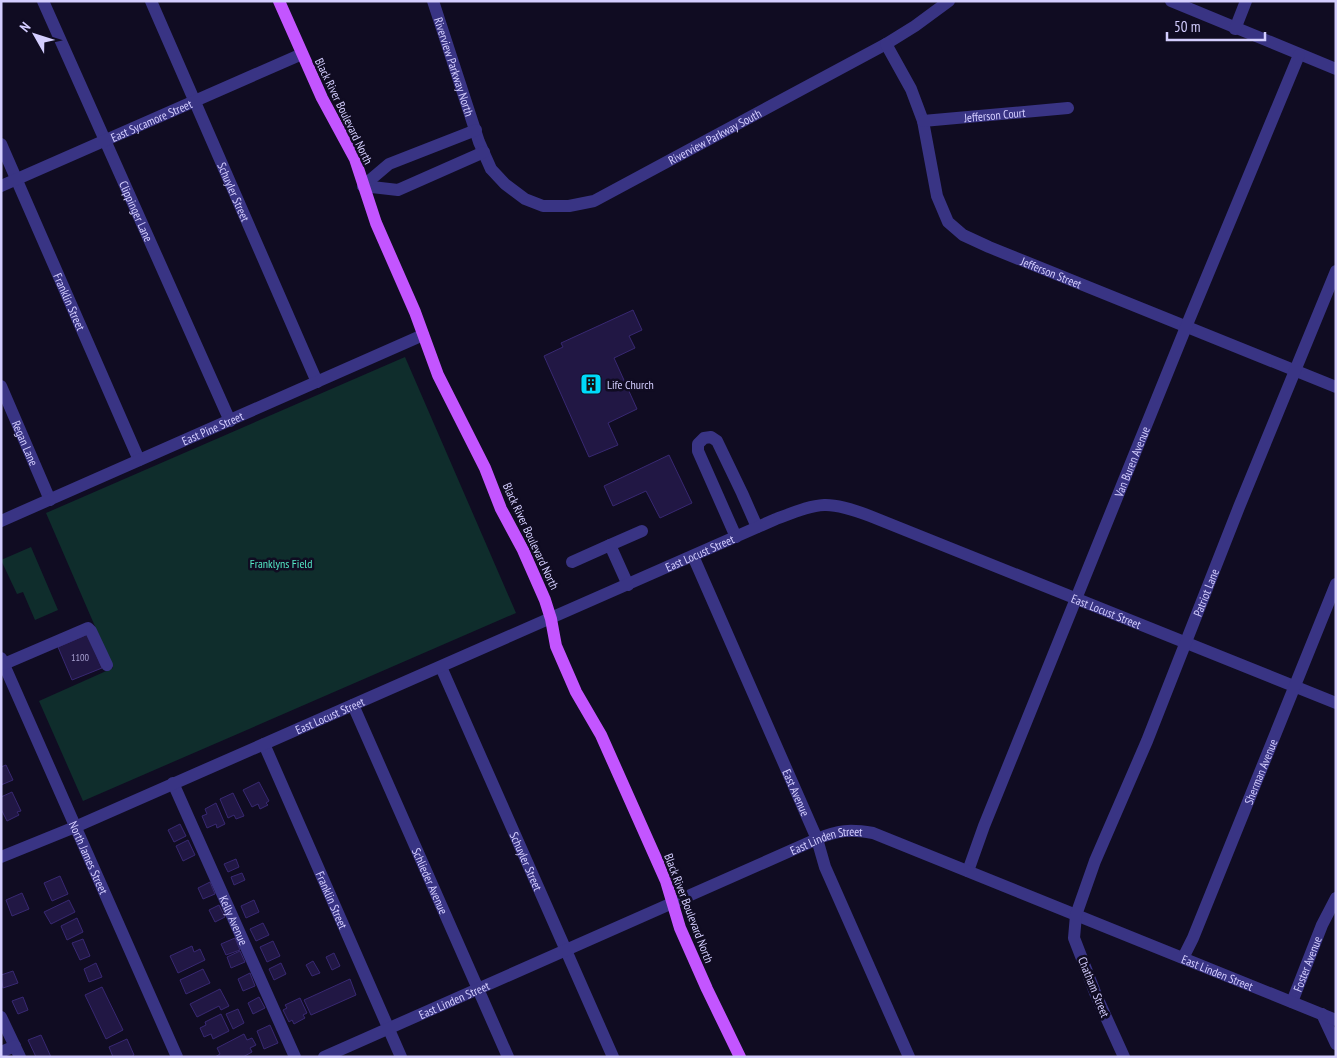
<svg xmlns="http://www.w3.org/2000/svg" width="1337" height="1058" font-family="'PT Sans Narrow',sans-serif">
	<rect width="100%" height="100%" fill="#100c22"/>
	<!-- green -->
	<path fill="#0f2d2c" d="M405 357 516 613 83 801 39 701 113 668 46 513Z
		M31 547 58 610 35 620 23 592 17 594 1 560Z"/>
	<!-- building -->
	<path fill="#211744" stroke="#382872" d="M633 310 642 330 629 336 635 348 614 358 637 409 608 423 618 445 589 457 544 356 563 347 561 343Z
		M669 455 692 503 660 518 646 491 613 506 604 486Z
		M88 634 102 668 72 680 58 647Z
		M6 765 13 780 1 785V767Z
		M259 782 269 801 266 803 268 805 260 809 258 804 252 807 243 790Z
		M12 792 21 811 17 812 19 815 7 821 1 809V797Z
		M233 793 244 816 236 819 234 815 228 818 220 799Z
		M216 803 225 824 217 828 216 824 207 828 202 816 207 814 205 809Z
		M180 824 186 836 174 842 168 830Z
		M188 840 195 855 183 861 176 846Z
		M236 859 239 867 228 872 224 864Z
		M242 873 245 880 234 885 231 877Z
		M60 876 68 894 52 901 44 883Z
		M210 882 215 894 203 899 198 888Z
		M22 893 29 909 12 916 6 900Z
		M69 900 75 912 51 924 44 912Z
		M254 900 259 912 246 918 241 906Z
		M219 905 225 917 215 922 209 910Z
		M77 918 83 932 67 940 61 926Z
		M263 923 269 935 256 941 250 929Z
		M235 938 240 950 226 955 221 944Z
		M83 939 90 956 80 960 72 943Z
		M273 941 280 956 267 962 260 947Z
		M192 946 194 952 200 949 205 960 178 973 170 956Z
		M240 951 245 962 231 968 227 957Z
		M334 953 340 966 332 970 326 957Z
		M313 961 320 973 312 976 306 965Z
		M96 963 102 977 89 982 84 969Z
		M281 963 286 974 274 980 269 969Z
		M203 969 210 983 186 994 180 980Z
		M13 971 18 983 3 988 1 975Z
		M250 973 255 986 243 991 238 979Z
		M350 979 356 995 311 1015 304 1000Z
		M102 987 123 1030 106 1039 85 995Z
		M220 989 229 1006 221 1010 219 1006 197 1017 190 1004Z
		M23 997 28 1010 18 1014 12 1001Z
		M259 997 265 1008 253 1014 248 1003Z
		M300 998 307 1013 303 1015 305 1018 294 1024 292 1020 289 1022 283 1010 287 1008 285 1005Z
		M238 1009 244 1023 233 1029 226 1014Z
		M221 1014 229 1031 213 1039 211 1034 204 1037 200 1028 206 1025 205 1022Z
		M270 1025 278 1043 264 1049 257 1031Z
		M244 1034 247 1040 252 1038 256 1045 250 1048 252 1052 243 1057H215L220 1054 217 1048Z
		M41 1035 51 1057H36L28 1040Z
		M127 1039 134 1055 131 1057H113L109 1047Z"/>
	<g fill="none" stroke-linecap="round" stroke-linejoin="round">
		<!-- minor -->
		<g stroke="#393484" stroke-width="12">
			<path id="s1" d="M43 1 230 421"/>
			<path id="s2" d="M151 1 317 382"/>
			<path id="s3" d="M433 1 479 142 491 169 505 184 525 199 543 206H569L594 201 886 44 915 26 949 1"/>
			<path d="M1171 1 1336 69"/>
			<path d="M1235 29 1246 1"/>
			<path id="s4" d="M886 44 911 89 923 121 937 196 948 222 963 235 989 247 1336 387"/>
			<path id="s5" d="M923 121 1068 108"/>
			<path id="s6" d="M1 144 139 460"/>
			<path id="s7" d="M1 186 302 54"/>
			<path d="M363 186 398 190 484 152"/>
			<path d="M363 186 389 164 476 130"/>
			<path id="s8" d="M1 386 50 500"/>
			<path id="s9" d="M1 521 423 335"/>
			<path d="M736 537 698 451V444L704 438 711 437 717 441 742 493 757 527"/>
			<path d="M610 545 642 531"/>
			<path id="s10" d="M693 556 817 839 825 867 909 1057"/>
			<path d="M572 562 610 545 628 585"/>
			<path id="s11" d="M1 658 177 1057"/>
			<path d="M4 664 88 628 91 631 107 665"/>
			<path id="s12" d="M441 667 613 1057"/>
			<path id="s13" d="M353 705 508 1057"/>
			<path id="s14" d="M264 744 401 1057"/>
			<path id="s15" d="M173 783 295 1057"/>
			<path id="s16" d="M1 857 75 827 776 519C819 503 826 499 870 516L1336 703"/>
			<path id="s17" d="M968 871 984 826 1186 327 1299 55"/>
			<path id="s18" d="M1183 958 1193 938 1336 584"/>
			<path id="s19" d="M1292 1002 1322 925 1336 898"/>
			<path d="M1322 1014 1336 1044"/>
			<path d="M1 1017 20 1057"/>
			<path d="M1 1052 15 1046"/>
			<path id="s20" d="M324 1057 817 839C838 830 850 829 873 833L1336 1020"/>
			<path id="s21" d="M1124 1057 1096 995 1074 938 1076 915 1095 861 1147 741 1239 507 1336 271"/>
		</g>
		<!-- major -->
		<path stroke="#c355ff" stroke-width="12" d="M279 1 322 98 355 159 376 223 415 312 438 375 485 468 501 509 523 550 545 600 551 619 556 646 576 692 601 735 666 881 680 928 707 989 740 1057"/>
	</g>
	<!-- icons -->
	<defs>
		<g id="building-square" transform="scale(1.125)"><rect x="-9" y="-9" width="18" height="18" rx="4" fill="#00daf9" stroke="#100c22"/><path d="M-4-6H4V6H1V3H-1V6H-4ZM-2.5-4.3h1.7v1.8h-1.7ZM.8-4.3h1.7v1.8H.8ZM-2.5-1h1.7V.8h-1.7ZM.8-1h1.7V.8H.8Z" fill="#111"/></g>
	</defs>
	<g fill-rule="evenodd">
		<use href="#building-square" x="591" y="384"/>
	</g>
	<g text-anchor="middle" dominant-baseline="central" stroke-width="5" stroke-linejoin="round" paint-order="stroke">
		<!-- number labels -->
		<g font-size="10" fill="#a7a0d0">
			<text x="80" y="657">1100</text>
		</g>
		<!-- street labels -->
		<g font-size="12" fill="#d4ceff" stroke="#100c22">
			<text stroke="none"><textPath href="#s3" startOffset="69">Riverview Parkway North</textPath></text>
			<text transform="translate(344 111) rotate(64)">Black River Boulevard North</text>
			<text stroke="none"><textPath href="#s5" startOffset="72">Jefferson Court</textPath></text>
			<text stroke="none"><textPath href="#s7" startOffset="164">East Sycamore Street</textPath></text>
			<text stroke="none"><textPath href="#s3" startOffset="431">Riverview Parkway South</textPath></text>
			<text stroke="none"><textPath href="#s2" startOffset="208">Schuyler Street</textPath></text>
			<text stroke="none"><textPath href="#s1" startOffset="230">Clippinger Lane</textPath></text>
			<text stroke="none"><textPath href="#s4" startOffset="306">Jefferson Street</textPath></text>
			<text stroke="none"><textPath href="#s6" startOffset="172">Franklin Street</textPath></text>
			<text stroke="none"><textPath href="#s9" startOffset="231">East Pine Street</textPath></text>
			<text stroke="none"><textPath href="#s8" startOffset="62">Regan Lane</textPath></text>
			<text stroke="none"><textPath href="#s17" startOffset="441">Van Buren Avenue</textPath></text>
			<text transform="translate(531 536) rotate(65)">Black River Boulevard North</text>
			<text stroke="none"><textPath href="#s16" startOffset="762">East Locust Street</textPath></text>
			<text stroke="none"><textPath href="#s21" startOffset="500">Patriot Lane</textPath></text>
			<text stroke="none"><textPath href="#s16" startOffset="1198">East Locust Street</textPath></text>
			<text stroke="none"><textPath href="#s16" startOffset="358">East Locust Street</textPath></text>
			<text stroke="none"><textPath href="#s18" startOffset="202">Sherman Avenue</textPath></text>
			<text stroke="none"><textPath href="#s10" startOffset="258">East Avenue</textPath></text>
			<text stroke="none"><textPath href="#s20" startOffset="548">East Linden Street</textPath></text>
			<text stroke="none"><textPath href="#s11" startOffset="218">North James Street</textPath></text>
			<text stroke="none"><textPath href="#s12" startOffset="212">Schuyler Street</textPath></text>
			<text stroke="none"><textPath href="#s13" startOffset="192">Schlieder Avenue</textPath></text>
			<text stroke="none"><textPath href="#s14" startOffset="170">Franklin Street</textPath></text>
			<text transform="translate(689 908) rotate(69)">Black River Boulevard North</text>
			<text stroke="none"><textPath href="#s15" startOffset="150">Kelly Avenue</textPath></text>
			<text stroke="none"><textPath href="#s19" startOffset="41">Foster Avenue</textPath></text>
			<text stroke="none"><textPath href="#s20" startOffset="968">East Linden Street</textPath></text>
			<text transform="translate(1094 987) rotate(68)">Chatham Street</text>
			<text stroke="none"><textPath href="#s20" startOffset="142">East Linden Street</textPath></text>
		</g>
		<!-- poi labels -->
		<g font-size="12" fill="#d4ceff" stroke="#100c22" text-anchor="start">
			<text x="607" y="384">Life Church</text>
		</g>
		<!-- park labels -->
		<g font-size="12" fill="#53e6c4" stroke="#100c22">
			<text x="281" y="563">Franklyns Field</text>
		</g>
	</g>
	<!-- border -->
	<rect width="1337" height="1058" fill="none" stroke="#d4ceff" stroke-width="5"/>
	<!-- north arrow -->
	<g transform="translate(35 35) rotate(309)" stroke="#100c22" stroke-width="4" paint-order="stroke">
	<path d="M0-4L9 19L0 12L-9 19Z" fill="#d4ceff"/>
	<text y="-8" font-size="14" font-weight="bold" text-anchor="middle" fill="#d4ceff">N</text>
	</g>
	<!-- scale -->
	<path d="M1167 32v8h98v-8" fill="none" stroke="#d4ceff" stroke-width="2.5"/>
	<text x="1174" y="32" font-size="15" fill="#d4ceff" stroke="#100c22" stroke-width="4" paint-order="stroke">50 m</text>
</svg>
